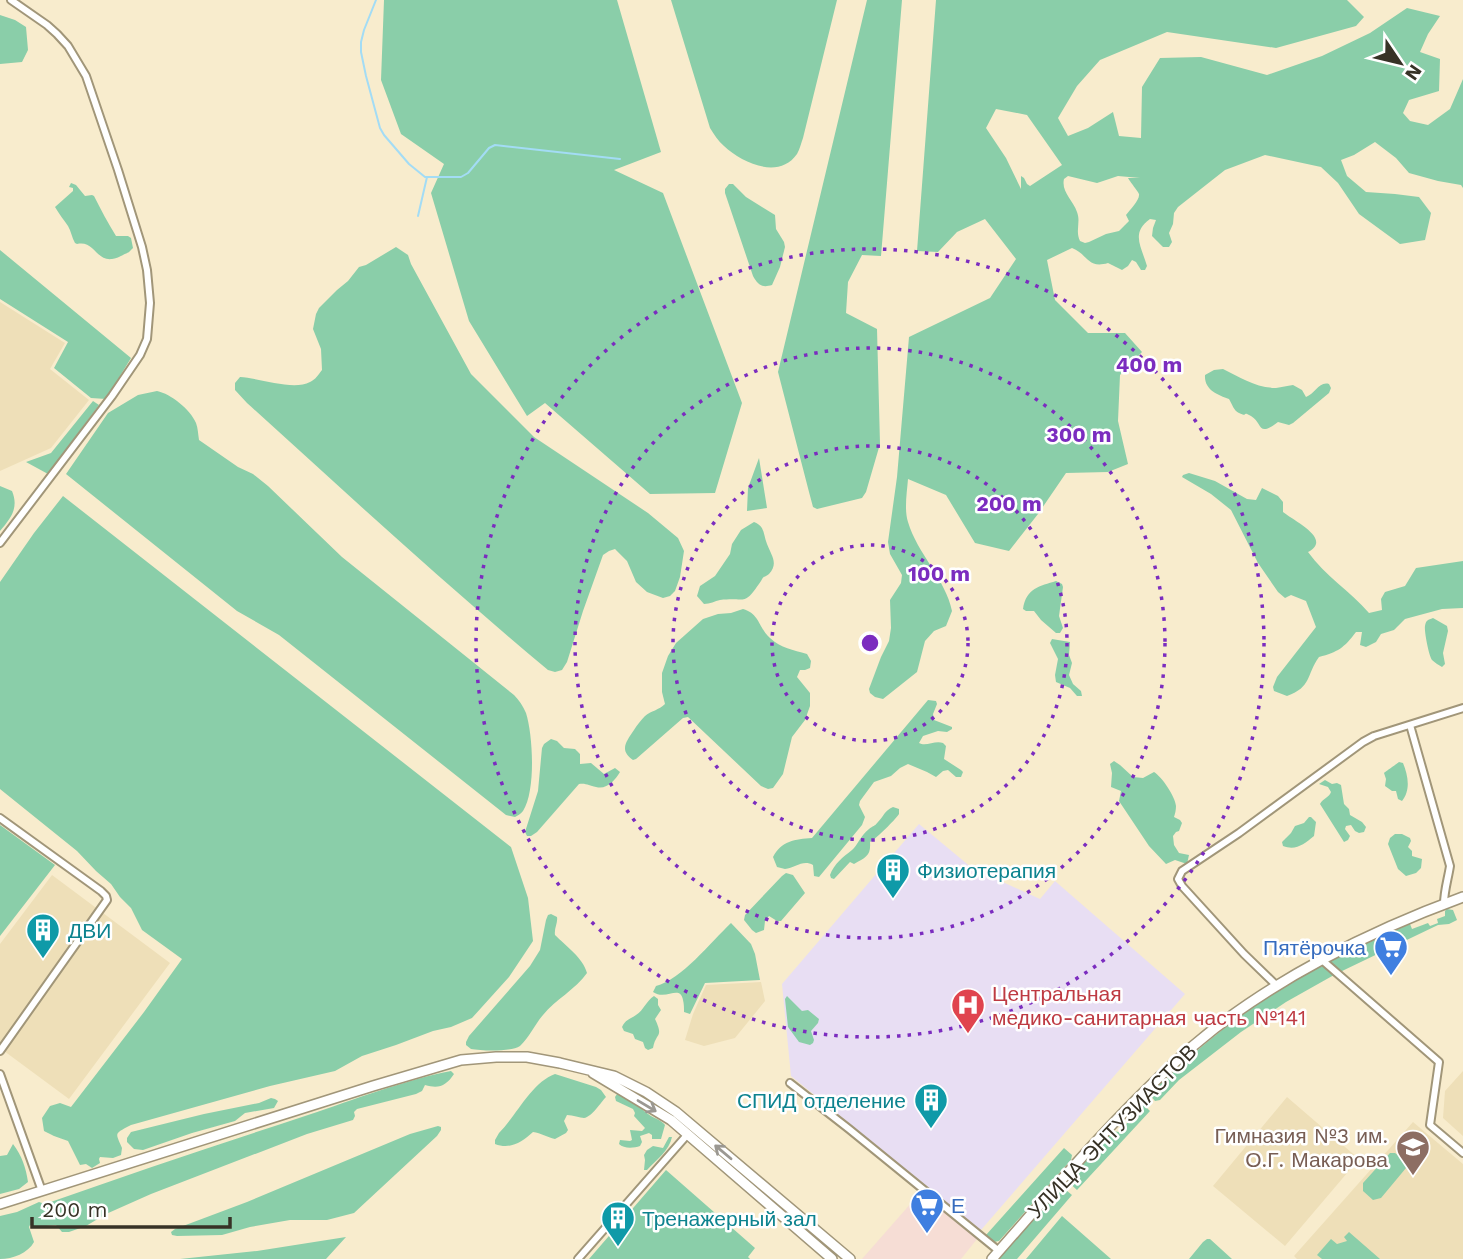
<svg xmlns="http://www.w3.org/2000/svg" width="1463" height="1259" font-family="'Work Sans',sans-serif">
	<rect width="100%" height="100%" fill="#f8eccd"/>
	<!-- commercial -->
	<path fill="#f6ddd5" d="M920 1193 977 1239 961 1259H862Z"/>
	<!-- built -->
	<path fill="#eedfb8" d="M0 302 65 343 50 369 89 400 51 448 0 471Z
		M52 875 170 963 69 1099 0 1048V944Z
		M761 982 765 1001 735 1038 704 1046 685 1040 693 1014 706 985Z
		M1463 1071V1136L1443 1118 1445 1091Z
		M1287 1097 1359 1159 1285 1246 1213 1186Z
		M1413 1122 1463 1164V1259H1297L1294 1256Z"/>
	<!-- medical -->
	<path fill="#e8def3" d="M919 824 972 868 1040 899 1055 881 1185 994 981 1230 791 1076 782 984Z"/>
	<!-- green -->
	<path fill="#8acea9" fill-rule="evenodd" d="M384 0H617L661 152 614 170 663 193 742 403 715 493 650 494 545 403 527 416 469 321 431 193 444 164 401 134 381 80Z
		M671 0H837L803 138C801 143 800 149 797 154 779 180 742 163 724 146 718 141 714 134 710 128Z
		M867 0H902L881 256 862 255 848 282 846 313 877 329 880 444 866 492 862 498 817 509 813 507 809 492 778 372Z
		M936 0H1347L1364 17 1356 26 1276 48 1167 32 1100 60 1077 86 1058 118 1068 136 1088 128 1113 112 1119 136 1141 138 1142 87 1160 58 1201 57 1267 75 1322 56 1370 33 1407 8 1440 16 1428 34 1420 52 1440 59 1439 91 1409 100 1403 113 1410 121 1428 125 1450 109 1463 79V188L1461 185 1438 181 1409 173 1396 158 1375 142 1354 155 1341 160 1347 176 1366 192 1395 194 1419 197 1431 213 1425 240 1400 244 1359 214 1338 183 1321 167 1265 155 1225 170 1178 207 1174 213 1173 224 1169 233 1172 242 1169 247H1163L1152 236 1153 228 1156 220 1150 219C1130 233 1142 248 1147 266L1145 270H1141L1136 262 1132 260 1128 266 1122 270 1108 263C1087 269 1088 254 1072 248L1047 260 1055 300 1088 333H1125L1142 352 1120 375 1118 421 1128 464 1108 472 1066 473 1038 514 1009 551 975 543 946 495 908 479C907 492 904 510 908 522 917 553 946 580 952 611L946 626 934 631 925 641 917 672 883 699 875 697 870 693 869 689 881 657 889 641 891 628 890 600 901 583 902 575 890 554 888 542 897 477 909 337 990 298 1016 259 985 219 957 232 938 252 917 251ZM996 109 1027 115 1062 165 1030 186 1027 184 1024 178 1021 176V189L1006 158 986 128ZM1068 176 1097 183 1118 176 1140 178H1128C1129 180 1139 193 1139 194 1140 200 1130 210 1126 215L1129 221 1119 231 1106 234 1089 242 1085 243 1080 241C1075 231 1081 222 1077 212 1073 200 1061 192 1064 179Z
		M0 15 15 20 26 27 28 50 22 62 0 64Z
		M71 183 76 185 85 196 92 195 94 196C101 210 108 223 116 236H128L131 238 133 248C127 254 131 251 123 255 121 256 115 259 112 259 96 261 94 240 77 244L75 243C72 238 71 231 68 226 64 220 59 214 55 207L73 191V188L69 187Z
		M729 184H733L746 197 775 215 776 229 784 242 785 247 780 267 772 285C762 288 758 285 753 276L725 193V189Z
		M396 247 408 255 411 264 471 374 534 437 648 513 678 538 684 551 680 577 675 591 670 596 663 598 647 592 636 582 627 561 615 549 609 551 603 555 583 611 567 662 562 670 555 672 548 670C445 584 346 493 247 403L235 390V383L240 377C259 378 293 391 310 382 315 380 319 374 322 370L321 349 313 329 316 314 319 308 337 290 348 281 359 267 366 265Z
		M0 250 131 358 106 399 91 398 54 368 68 342 0 299Z
		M1223 369C1240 377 1256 388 1276 388 1282 387 1287 386 1293 385L1302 390 1306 397C1315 394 1319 381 1329 384L1331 388 1329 393 1293 423 1289 425 1278 422C1257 438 1263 423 1251 416 1241 410 1249 418 1239 413 1234 411 1232 404 1229 399 1218 395 1204 390 1205 375L1214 370Z
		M157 391C171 394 190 409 196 423 198 428 198 434 199 440L238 467 253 474 268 486 342 557 514 695C519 700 523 706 526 713 533 735 536 791 523 811 521 814 517 816 515 817L506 815 279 635 237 611 66 474 108 413 138 395Z
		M93 401 99 405 48 474 26 462 51 453Z
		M759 458 767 508 747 511 748 488Z
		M1189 473 1215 481 1247 499 1256 500 1262 488 1278 496 1283 502V512C1294 521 1333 539 1308 552 1325 576 1350 591 1369 613L1382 610 1381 599 1385 592 1405 586 1416 568 1463 561V608L1442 609 1405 619 1394 630 1381 634 1376 642 1366 647 1360 645 1362 632H1356C1344 648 1338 652 1319 657 1306 675 1312 687 1287 696L1274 691 1273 687 1277 677 1316 627 1306 601 1291 595 1285 598 1278 592 1258 563 1231 510 1211 494 1182 477 1183 475Z
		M0 486 12 491C19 508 11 518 0 531Z
		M63 496 511 847 528 898 533 941 509 977 472 1018 451 1027 433 1031 396 1045 362 1056 335 1071 270 1086 131 1125C114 1134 115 1132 122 1148L121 1155 113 1158 100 1157 99 1159 100 1163 92 1168 86 1164 80 1165 68 1141 54 1136 44 1131 42 1118 50 1106 60 1103 71 1107 144 1012 182 959 142 930 131 908 120 897 111 884 96 871 77 851 0 789V582L34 533Z
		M754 522C765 526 763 534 767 544 771 555 779 563 769 574 763 579 765 574 761 581 743 607 748 597 720 600 715 601 710 604 704 604L697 596 700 586 715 576 730 554 732 544 741 530Z
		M1056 581 1062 584 1063 587 1059 616 1063 628 1060 633H1056L1041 620 1034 611H1026L1023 609C1026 588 1040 586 1056 581Z
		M743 609C760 614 758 627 770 638 781 648 793 650 807 654L811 661 810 668 805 670H800L797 677 810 693V706L805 720 792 737 783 774 773 788 768 789 761 786 688 717 683 718 636 759 633 760C619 750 626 742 634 730 637 725 641 720 645 716 651 711 659 710 665 704L662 692V673L668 656 676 643 703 619 718 614 731 613Z
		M1433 618 1447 626 1448 631 1443 653 1445 664 1442 667C1439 665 1435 663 1432 660 1429 656 1424 631 1425 626 1426 620 1428 620 1433 618Z
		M1052 639 1070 642 1069 655 1072 663 1069 675 1073 684 1081 691 1082 696H1077L1070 688 1056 682 1055 675 1058 659 1050 643Z
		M928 700 936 701 937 704 933 714 934 720 952 727V729L947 732 938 731 923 736 919 743C926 747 935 740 943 743L946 746 944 759 961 770 963 772 961 777H956L948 770 943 771 936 777 927 772 908 764 900 768 891 776 874 782 860 801 859 805 865 817 862 825 819 877 814 876 813 865C803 859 795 868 785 869L777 867 773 857C781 841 795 839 812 838Z
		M551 739 557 741 564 748 575 749 580 754V764L591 763 604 774 615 768 620 772C615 780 607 790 596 787 589 786 587 783 579 784L537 832 531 836H527L525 832 538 791 542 748 544 744Z
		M1114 761 1120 765 1133 777 1143 778 1154 772C1162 777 1175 796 1176 806 1176 810 1175 814 1174 817L1180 820 1182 823 1179 831 1176 832 1173 836 1174 845 1179 853 1189 855 1187 864 1175 860 1166 864 1149 846 1119 801 1121 791 1111 787 1112 773 1110 764Z
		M1399 762 1403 763C1408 775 1411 790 1402 801L1398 799 1396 791H1392L1385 786 1386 779 1384 773C1385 772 1398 763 1399 762Z
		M1325 780 1332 784 1337 783 1341 785 1344 804 1349 809 1350 815 1362 822 1366 827 1364 832 1359 833 1355 831 1351 825 1346 826 1345 829 1350 836 1348 840 1344 842 1320 804C1323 798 1329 798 1331 792L1328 787 1319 784Z
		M893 807 899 809V814C894 821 878 837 870 842 871 856 866 857 854 864L850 862 834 879 831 878 830 875C834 864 843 857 852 850 857 846 861 835 869 829 874 825 874 827 878 822 884 816 884 811 893 807Z
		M1309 817H1311L1316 822 1314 836C1304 844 1296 851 1283 846L1282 842 1291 833 1295 826 1304 823Z
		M0 825 55 865 0 936Z
		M1395 834H1402L1410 838 1411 841 1408 847 1412 851V856L1422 859 1421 868 1416 873 1406 876 1398 869 1388 844 1390 838Z
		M786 873 793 875 805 893 781 921H777L769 916 765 921 764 930 756 933 752 930 744 920 745 915 782 876Z
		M1447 909 1453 910 1457 920 1449 924 1438 925 1340 972 1329 963 1328 960 1336 955 1410 924 1412 929 1428 923 1430 926 1438 923 1437 919 1445 916V911Z
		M551 914 557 917C558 923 554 928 555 935 566 946 583 958 587 973 576 989 555 1000 543 1015 535 1024 529 1038 520 1046 511 1052 482 1051 471 1049L466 1045V1042L469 1036 530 966 540 950 546 920 548 915Z
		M731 923 751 944 755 954 760 980 705 983 690 1014 684 1012C684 1008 684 1004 683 1000 680 984 666 1001 653 992L656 986C681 980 711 942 731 923Z
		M1315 967H1323L1334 975 1286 1002 1241 1032 1179 1080 1160 1100 1155 1101 1149 1094C1180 1065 1211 1037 1246 1012 1268 996 1292 982 1315 967Z
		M654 996 658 999V1005L661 1010 655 1019C664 1038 656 1032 653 1048L648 1050 645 1048 643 1042 635 1039 633 1034 624 1031 622 1027C626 1019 629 1020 636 1015 644 1010 646 1001 654 996Z
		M787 996 802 1011 808 1010 819 1019 818 1023 811 1031 814 1040 813 1043 810 1045 799 1042 788 1027 785 999Z
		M451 1071 454 1074C446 1086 439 1089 425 1085L422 1091 416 1094 357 1109 354 1112 355 1116 353 1120 307 1134 151 1194 106 1214 86 1226 69 1232H62L56 1225 36 1227 30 1225 29 1227 34 1242C28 1253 13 1259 0 1259V1216L17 1212 39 1202 45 1204C132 1173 220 1144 308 1115 353 1100 405 1080 451 1071Z
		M555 1074 596 1087 601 1090 606 1097C601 1102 592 1117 584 1118 580 1118 573 1115 567 1115L564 1121 568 1130 566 1133 555 1139C547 1137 541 1133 533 1132 522 1142 510 1150 495 1144V1140L499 1133C516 1116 532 1082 555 1074Z
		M617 1094C630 1097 639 1108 651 1116 656 1119 661 1120 665 1125L661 1139H652V1135L649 1133 640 1136 642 1142 640 1146C634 1148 624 1149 619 1144L620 1140 630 1141 632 1140 630 1130 642 1131 645 1128 634 1116 635 1113 633 1109 616 1101 615 1097Z
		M271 1098 275 1099 278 1101 274 1108 245 1113 235 1121 192 1133 143 1150 134 1149 127 1142V1138L131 1132 204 1114 259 1103Z
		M1141 1102 1150 1111 1077 1190 1066 1180 1113 1131 1119 1132 1129 1121 1130 1114Z
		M438 1126 441 1127V1130L437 1136 354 1213 327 1220H290L250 1227 222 1235 177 1236 172 1235 171 1232 175 1229 247 1202 410 1134Z
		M669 1137H672C669 1151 657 1159 647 1170H644L645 1160 644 1155 647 1150 653 1146 663 1148Z
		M13 1144C22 1156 26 1168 28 1182L19 1189 0 1194V1156L7 1155Z
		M1064 1148 1072 1155 1071 1160 999 1241 994 1242 986 1235Z
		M1390 1153H1395L1405 1161 1406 1168 1381 1198 1373 1200 1363 1191V1183Z
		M666 1170 755 1248 748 1257 750 1259H589Z
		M1061 1186 1072 1195 1017 1259H999Z
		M1062 1216 1111 1259H1026Z
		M1349 1232 1380 1259H1322L1317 1255 1331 1239 1337 1244 1347 1241 1344 1237Z
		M346 1237 326 1259H180L257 1251Z
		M1207 1239H1210L1232 1259H1189L1203 1242Z"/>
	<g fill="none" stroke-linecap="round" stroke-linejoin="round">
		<!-- stream -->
		<path stroke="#a3dcf5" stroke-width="2" d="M376 0 364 30 361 42V52L366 76 380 128 384 135 409 164 425 177H461L468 173 489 148 495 145 620 159
			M418 216 427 177"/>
		<!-- minor casing -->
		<g stroke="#a19679" stroke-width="10">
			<path id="minor" d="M0 543 112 396 140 355 147 339 150 303 147 270 142 247 118 170 86 76 68 46 57 34 47 25 11 0
				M1410 725 1450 866C1448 879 1444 891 1444 904
				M0 818 101 891 106 896 107 900 0 1051
				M1322 960 1439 1062 1430 1125 1463 1153
				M1277 986 1244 954 1182 886 1178 879 1182 871 1239 833 1363 742 1374 736 1463 708
				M0 1074 42 1191
				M790 1083 849 1129 999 1251
				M578 1259 687 1135"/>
		</g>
		<!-- secondary casing -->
		<g stroke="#a19679" stroke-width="12">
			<path id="secondary" d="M593 1073 671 1120 832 1259
				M0 1204 373 1086 461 1060 496 1057H527L560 1063 614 1076 646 1092 676 1112 850 1259
				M992 1259C1056 1186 1120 1110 1193 1046 1269 981 1370 931 1463 897"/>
		</g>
		<!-- minor -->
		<use href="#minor" stroke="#fff" stroke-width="6"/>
		<!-- secondary -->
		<use href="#secondary" stroke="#fff" stroke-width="9"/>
	</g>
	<!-- one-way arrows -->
	<defs><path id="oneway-shaft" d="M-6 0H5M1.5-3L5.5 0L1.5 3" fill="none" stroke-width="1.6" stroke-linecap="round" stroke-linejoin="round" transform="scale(1.75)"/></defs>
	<g stroke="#9b9892">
		<use href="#oneway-shaft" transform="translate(647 1106) rotate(31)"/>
		<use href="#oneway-shaft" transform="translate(723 1152) rotate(-140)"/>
	</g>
	<!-- distance rings -->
	<g fill="none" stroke="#7b2cbf" stroke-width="3.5" stroke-dasharray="3.5 7">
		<circle cx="870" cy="643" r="98"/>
		<circle cx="870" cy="643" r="197"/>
		<circle cx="870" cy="643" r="295"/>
		<circle cx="870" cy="643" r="394"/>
	</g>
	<!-- icons -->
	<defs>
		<g id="building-pin" transform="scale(1.75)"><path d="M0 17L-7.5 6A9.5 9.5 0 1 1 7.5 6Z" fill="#0f9aa8" stroke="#fff"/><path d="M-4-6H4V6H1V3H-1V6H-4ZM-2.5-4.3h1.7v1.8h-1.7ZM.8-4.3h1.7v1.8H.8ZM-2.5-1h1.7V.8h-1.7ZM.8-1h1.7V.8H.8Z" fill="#fff"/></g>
		<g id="supermarket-pin" transform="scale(1.75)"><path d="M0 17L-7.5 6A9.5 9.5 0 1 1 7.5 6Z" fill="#3f7fe0" stroke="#fff"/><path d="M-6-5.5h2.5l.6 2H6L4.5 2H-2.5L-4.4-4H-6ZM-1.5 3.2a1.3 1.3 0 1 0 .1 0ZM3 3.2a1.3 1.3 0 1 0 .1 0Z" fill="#fff"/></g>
		<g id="hospital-pin" transform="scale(1.75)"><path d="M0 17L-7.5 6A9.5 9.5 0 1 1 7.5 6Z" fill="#e0444e" stroke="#fff"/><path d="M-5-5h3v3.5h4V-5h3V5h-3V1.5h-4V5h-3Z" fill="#fff"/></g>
		<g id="school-pin" transform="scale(1.75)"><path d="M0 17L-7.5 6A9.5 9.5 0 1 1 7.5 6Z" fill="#8d6e63" stroke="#fff"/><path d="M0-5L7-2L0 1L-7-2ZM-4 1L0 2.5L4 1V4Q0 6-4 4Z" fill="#fff"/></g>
	</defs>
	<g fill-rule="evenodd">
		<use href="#building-pin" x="893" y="870"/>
		<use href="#building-pin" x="43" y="930"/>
		<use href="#supermarket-pin" x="1391" y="947"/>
		<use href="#hospital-pin" x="968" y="1005"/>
		<use href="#building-pin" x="931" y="1100"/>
		<use href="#school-pin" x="1413" y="1147"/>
		<use href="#supermarket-pin" x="927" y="1205"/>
		<use href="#building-pin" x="618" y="1218"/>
	</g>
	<g text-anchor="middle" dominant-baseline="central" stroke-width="5" stroke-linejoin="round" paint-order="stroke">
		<!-- culture labels -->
		<g font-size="21" fill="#0d838f" stroke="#fff" text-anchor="start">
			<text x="917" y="870">Физиотерапия</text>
			<text x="68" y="930">ДВИ</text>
			<text x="906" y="1100" text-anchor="end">СПИД отделение</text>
			<text x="642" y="1218">Тренажерный зал</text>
		</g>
		<!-- shop labels -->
		<g font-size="21" fill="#366cbe" stroke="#fff" text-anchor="end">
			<text x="1366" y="947">Пятёрочка</text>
			<text x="951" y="1205" text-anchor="start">Е</text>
		</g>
		<!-- health labels -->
		<g font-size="21" fill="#be3a42" stroke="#fff" text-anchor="start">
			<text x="992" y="993">Центральная<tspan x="992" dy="24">медико-санитарная часть №141</tspan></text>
		</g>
		<!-- street labels -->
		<g font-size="21" fill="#373226" stroke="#fff">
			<text transform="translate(1112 1131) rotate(-46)">УЛИЦА ЭНТУЗИАСТОВ</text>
		</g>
		<!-- education labels -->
		<g font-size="21" fill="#785e54" stroke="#fff" text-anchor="end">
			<text x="1388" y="1135">Гимназия №3 им.<tspan x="1388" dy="24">О.Г. Макарова</tspan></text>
		</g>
	</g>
	<circle cx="870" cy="643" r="10" fill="#7b2cbf" stroke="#fff" stroke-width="3.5"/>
	<g font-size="21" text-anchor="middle" font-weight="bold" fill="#7b2cbf" stroke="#fff" stroke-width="5" stroke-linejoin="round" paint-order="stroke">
		<text x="1149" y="372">400 m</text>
		<text x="1079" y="442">300 m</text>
		<text x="1009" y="511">200 m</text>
		<text x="939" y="581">100 m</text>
	</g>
	<!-- north arrow -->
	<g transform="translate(1400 63) rotate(125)" stroke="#ffffff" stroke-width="5" paint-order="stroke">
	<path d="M0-5L12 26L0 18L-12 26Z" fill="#373226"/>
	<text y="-10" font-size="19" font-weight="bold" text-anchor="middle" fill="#373226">N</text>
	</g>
	<!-- scale -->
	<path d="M32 1217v10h198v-10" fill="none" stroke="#373226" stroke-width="3.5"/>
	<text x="42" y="1217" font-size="21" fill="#373226" stroke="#ffffff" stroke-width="5" paint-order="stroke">200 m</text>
</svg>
